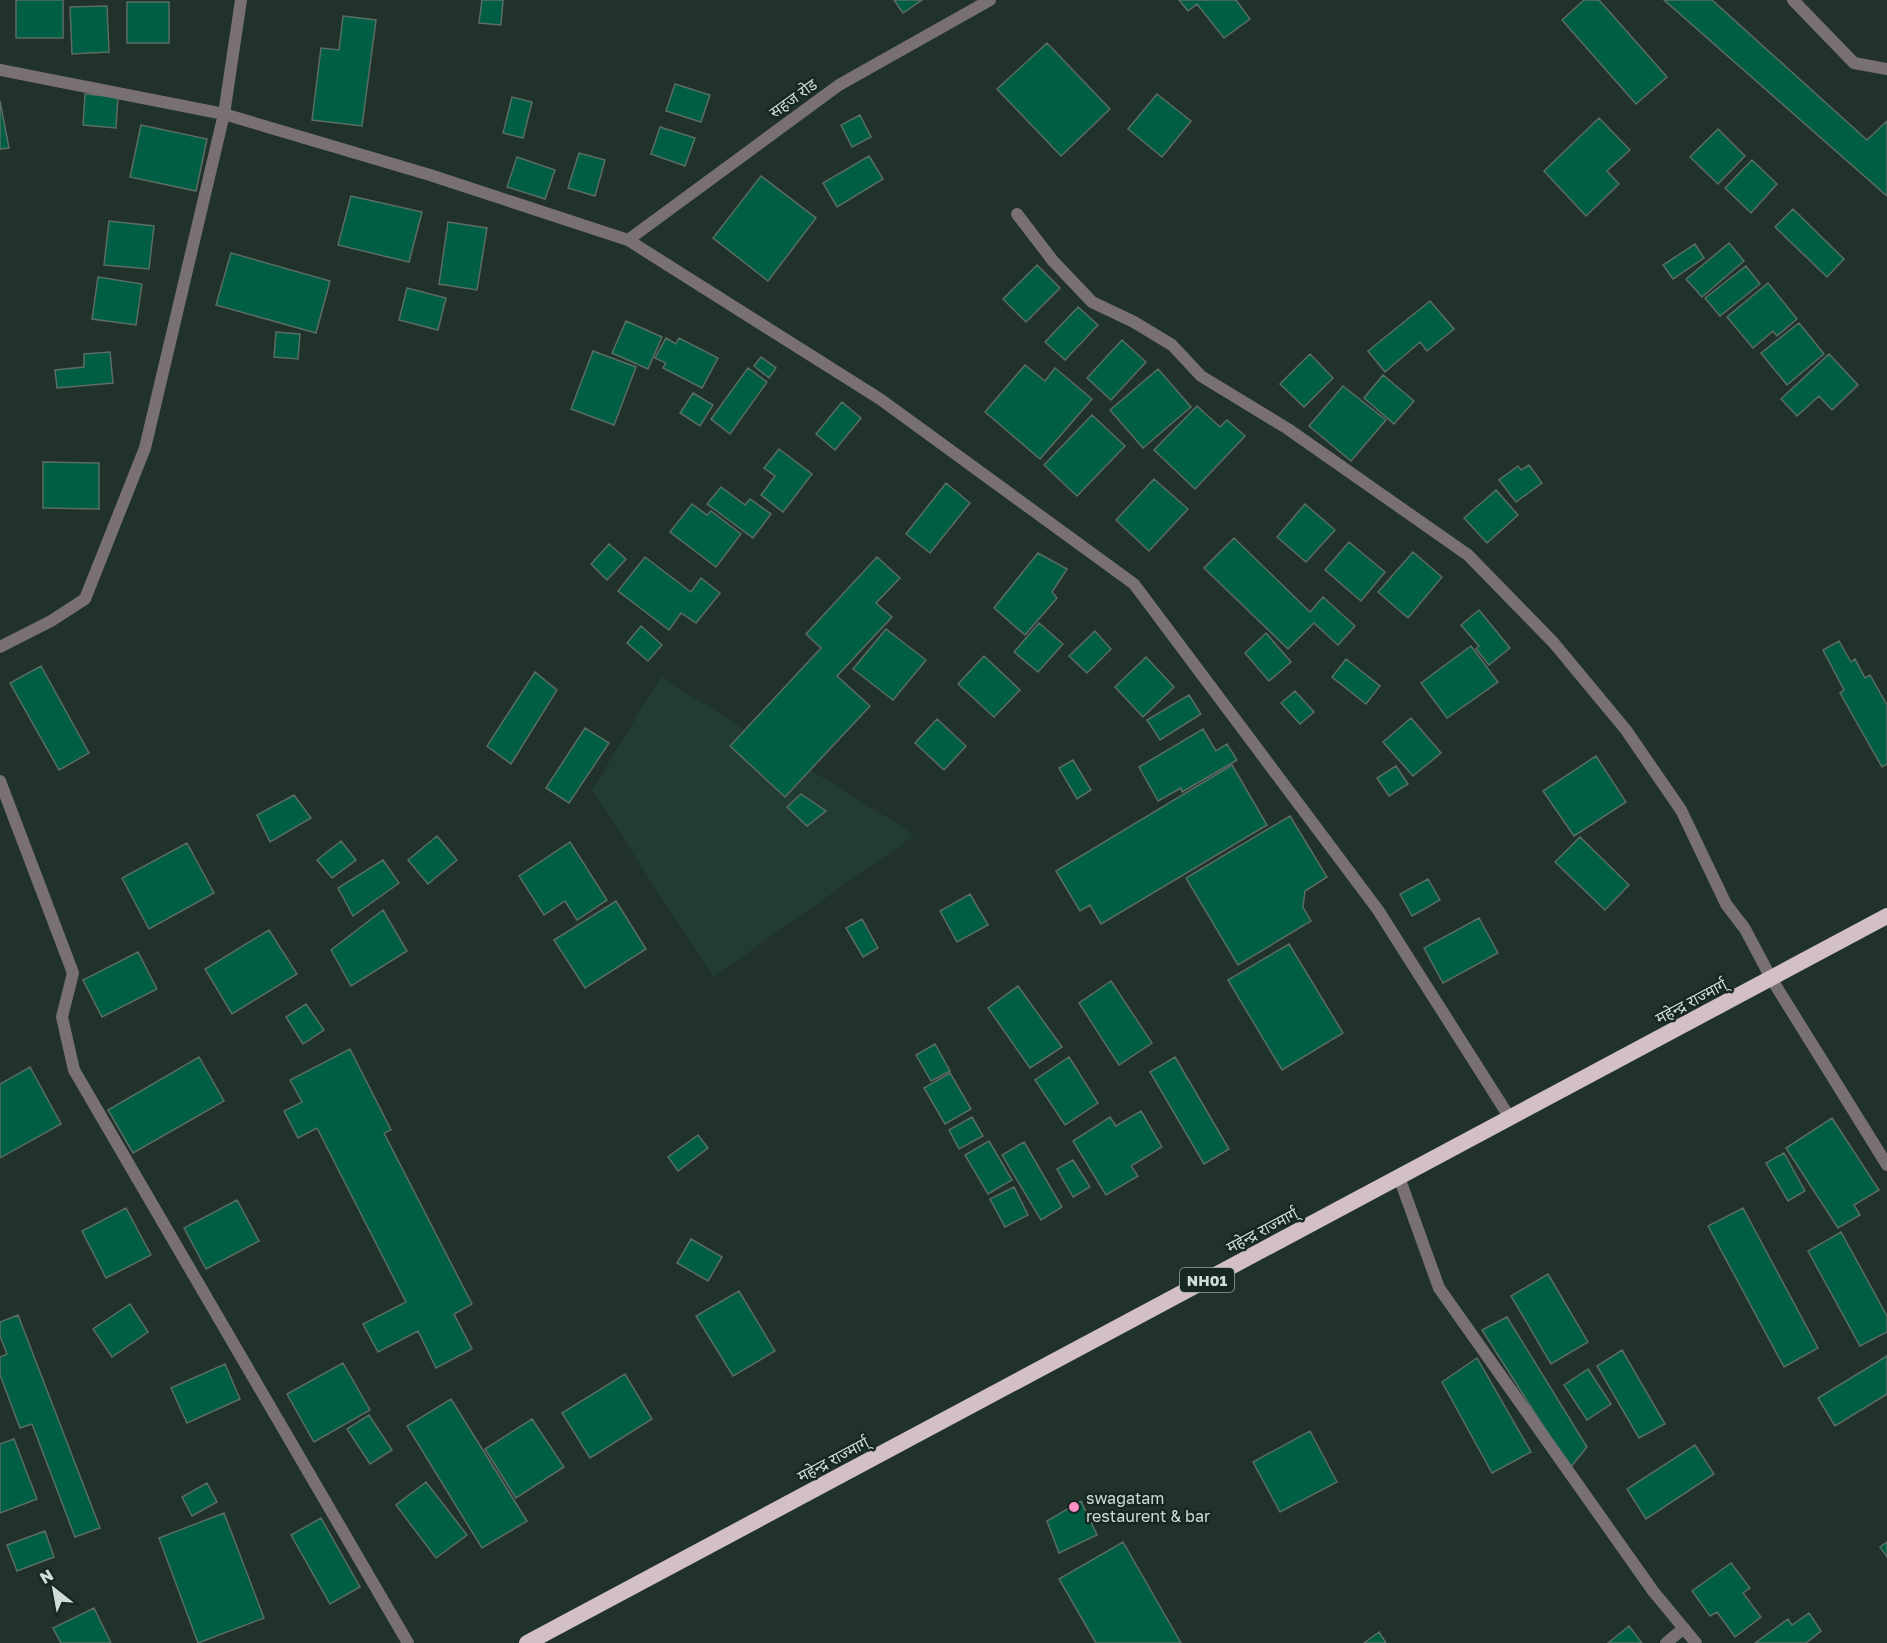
<svg xmlns="http://www.w3.org/2000/svg" width="1887" height="1643" font-family="'Golos Text','Noto Sans Devanagari',sans-serif">
	<rect width="100%" height="100%" fill="#21322b"/>
	<!-- built -->
	<path fill="#233c32" d="M661 677 915 835 713 977 592 790Z"/>
	<!-- building -->
	<path fill="#005e45" stroke="#5a6d65" stroke-width="1.5" d="M16 0H63V38H16Z
		M482 0H503L501 25 479 23Z
		M894 0H922L903 13Z
		M1179 0H1236L1250 19 1224 38 1197 4 1188 11Z
		M1584 0H1599L1667 77 1636 104 1562 20Z
		M1664 0H1712L1867 140 1887 121V196Z
		M127 2H169V43H127Z
		M107 6 109 52 72 54 70 7Z
		M343 16 376 20 362 126 312 120 321 48 339 50Z
		M1047 43 1110 109 1061 156 997 89Z
		M675 84 710 95 701 122 666 111Z
		M85 94 118 97 116 128 83 125Z
		M1157 94 1191 121 1162 157 1128 129Z
		M512 97 532 102 523 138 503 133Z
		M0 101 9 148 0 149Z
		M860 115 871 137 852 147 841 125Z
		M1599 118 1630 150 1607 171 1619 184 1586 216 1544 171Z
		M141 125 207 139 196 191 130 177Z
		M660 127 695 138 685 166 651 154Z
		M1718 129 1745 156 1718 184 1690 157Z
		M579 153 605 160 595 196 568 188Z
		M869 156 883 179 837 207 823 183Z
		M517 157 555 170 545 199 507 187Z
		M1752 160 1777 184 1751 213 1725 188Z
		M761 176 816 218 768 281 713 238Z
		M351 196 422 212 409 262 338 245Z
		M1793 209 1844 259 1827 277 1775 227Z
		M109 221 154 226 149 269 104 265Z
		M448 222 487 228 477 290 439 284Z
		M1729 243 1744 261 1702 297 1686 279Z
		M1695 244 1704 258 1673 279 1663 265Z
		M231 253 330 281 316 333 216 305Z
		M1037 265 1060 288 1026 322 1003 299Z
		M1746 266 1760 284 1720 316 1705 298Z
		M98 277 142 284 136 325 92 319Z
		M1768 283 1797 319 1777 336 1773 331 1753 348 1727 317Z
		M407 288 446 298 438 330 399 320Z
		M1430 301 1454 329 1427 351 1420 342 1385 372 1368 351Z
		M1078 307 1098 325 1065 360 1045 342Z
		M626 321 662 337 648 369 612 353Z
		M1799 323 1824 354 1787 385 1761 353Z
		M276 332 300 334 298 359 274 357Z
		M666 338 676 344 679 338 718 358 702 388 663 368 666 363 655 358Z
		M1122 340 1146 362 1111 400 1087 378Z
		M593 351 636 367 614 425 571 409Z
		M110 352 113 383 57 388 55 370 84 367V354Z
		M1310 354 1333 378 1304 407 1280 384Z
		M1829 354 1858 385 1832 410 1819 396 1797 416 1781 399Z
		M761 357 776 368 769 378 754 366Z
		M1025 365 1045 381 1055 368 1092 399 1040 459 985 412Z
		M748 368 767 382 730 434 711 419Z
		M1158 369 1191 407 1143 448 1110 410Z
		M1383 375 1414 401 1394 424 1364 398Z
		M1343 386 1386 420 1351 461 1309 426Z
		M693 393 713 405 700 426 680 413Z
		M842 402 861 418 835 450 816 434Z
		M1197 406 1220 427 1227 420 1245 436 1195 489 1154 450Z
		M1092 415 1125 446 1077 496 1044 465Z
		M779 449 812 474 783 512 761 495 775 476 764 468Z
		M43 462 99 463V509L43 508Z
		M1529 465 1542 483 1516 502 1499 480 1518 466 1521 470Z
		M1154 479 1188 509 1149 551 1116 520Z
		M946 483 970 503 930 553 906 534Z
		M721 487 745 505 750 499 771 514 753 538 707 504Z
		M1496 490 1518 515 1487 543 1464 518Z
		M692 504 707 515 711 511 741 534 716 567 670 532Z
		M1305 504 1335 530 1306 562 1277 537Z
		M1234 538 1310 612 1323 597 1355 626 1338 645 1314 623 1288 649 1204 568Z
		M1349 542 1385 572 1361 601 1325 570Z
		M609 544 626 559 607 580 591 564Z
		M1413 552 1442 577 1408 618 1378 592Z
		M1038 553 1067 569 1052 592 1057 598 1025 635 994 608Z
		M645 557 691 592 701 578 720 593 696 623 681 613 669 630 618 591Z
		M877 557 900 578 876 603 892 617 837 676 870 706 785 797 730 746 821 648 806 634Z
		M1479 610 1510 648 1489 665 1476 649 1479 646 1461 625Z
		M1039 623 1063 644 1038 672 1014 652Z
		M641 626 662 645 648 661 627 643Z
		M886 629 926 660 893 700 853 669Z
		M1095 631 1111 649 1087 673 1069 656Z
		M1266 633 1291 662 1269 681 1245 653Z
		M1839 641 1851 662 1855 659 1865 678 1870 675 1887 705V764L1882 767 1840 693 1844 690 1823 650Z
		M1471 646 1498 682 1447 718 1421 683Z
		M984 656 1020 690 994 717 958 684Z
		M1146 657 1174 687 1143 717 1115 687Z
		M1346 659 1380 686 1366 704 1332 677Z
		M41 666 89 753 59 770 10 683Z
		M535 672 557 690 511 764 487 746Z
		M1295 691 1314 712 1300 724 1281 703Z
		M1189 695 1201 714 1160 740 1147 720Z
		M1411 718 1441 753 1413 776 1383 742Z
		M937 719 966 746 944 770 915 743Z
		M585 728 609 743 569 803 546 788Z
		M1203 729 1216 751 1227 744 1237 760 1182 792 1181 788 1158 801 1139 767Z
		M1596 756 1626 802 1574 836 1543 791Z
		M1073 760 1091 790 1077 799 1059 768Z
		M1232 765 1267 825 1101 924 1090 905 1080 911 1056 871Z
		M1396 766 1408 784 1389 796 1377 778Z
		M801 794 826 811 807 826 787 807Z
		M294 795 311 818 270 842 257 815Z
		M1290 816 1327 877 1305 891 1303 907 1311 921 1238 965 1186 878Z
		M437 836 457 860 428 884 408 860Z
		M1580 837 1629 885 1605 910 1555 862Z
		M341 841 356 860 332 878 317 860Z
		M570 842 607 900 577 920 565 901 544 915 519 876Z
		M187 843 214 893 149 929 122 878Z
		M383 860 399 883 353 916 338 888Z
		M1428 879 1440 900 1412 916 1400 894Z
		M970 894 988 925 957 942 940 911Z
		M616 901 646 949 585 988 554 940Z
		M383 910 407 951 351 986 331 950Z
		M1479 918 1498 953 1443 983 1424 948Z
		M862 919 878 948 863 957 846 928Z
		M269 930 297 974 232 1014 205 969Z
		M1289 944 1343 1033 1282 1070 1228 980Z
		M138 952 157 989 102 1017 83 980Z
		M1111 981 1152 1043 1119 1065 1079 1003Z
		M1018 986 1062 1047 1030 1068 988 1008Z
		M306 1004 324 1030 303 1044 286 1017Z
		M935 1044 950 1071 931 1081 916 1055Z
		M350 1049 391 1130 384 1133 472 1304 454 1314 472 1349 436 1368 418 1331 378 1352 363 1324 406 1302 317 1128 298 1138 284 1111 302 1102 290 1080Z
		M199 1057 224 1101 133 1153 108 1110Z
		M1069 1057 1098 1103 1065 1125 1035 1080Z
		M1175 1057 1229 1149 1204 1164 1150 1072Z
		M30 1067 61 1124 0 1158V1084Z
		M950 1073 971 1109 945 1124 924 1088Z
		M1141 1111 1162 1147 1131 1166 1138 1176 1106 1195 1073 1141 1110 1117 1116 1126Z
		M972 1117 983 1136 959 1149 949 1130Z
		M1832 1118 1879 1190 1854 1205 1860 1215 1838 1228 1786 1148Z
		M698 1135 708 1148 678 1171 668 1157Z
		M989 1141 1012 1180 988 1194 965 1155Z
		M1024 1142 1062 1207 1041 1220 1002 1155Z
		M1784 1153 1805 1191 1788 1201 1766 1163Z
		M1073 1160 1090 1187 1073 1197 1057 1169Z
		M1014 1187 1028 1215 1005 1227 990 1199Z
		M237 1200 259 1241 206 1269 184 1228Z
		M126 1208 151 1255 106 1278 82 1231Z
		M1743 1208 1818 1348 1784 1367 1708 1226Z
		M1841 1232 1887 1316V1332L1860 1346 1808 1251Z
		M691 1239 722 1257 708 1281 677 1263Z
		M1548 1274 1588 1342 1551 1364 1511 1296Z
		M739 1291 775 1351 733 1376 696 1316Z
		M130 1304 148 1332 112 1357 93 1329Z
		M18 1315 100 1528 75 1537 32 1424 20 1428 0 1375V1357L7 1354 0 1336V1322Z
		M1507 1317 1587 1447 1570 1468 1482 1330Z
		M1622 1350 1665 1424 1639 1438 1597 1366Z
		M1887 1356V1394L1835 1426 1818 1398Z
		M1477 1358 1531 1452 1492 1473 1442 1382Z
		M343 1363 370 1410 314 1442 287 1394Z
		M225 1364 240 1399 187 1423 171 1388Z
		M1588 1369 1611 1404 1587 1420 1564 1385Z
		M625 1374 652 1419 590 1458 562 1413Z
		M451 1399 527 1521 482 1548 407 1426Z
		M369 1415 392 1450 370 1464 347 1429Z
		M532 1419 564 1467 516 1498 485 1449Z
		M1310 1431 1337 1482 1280 1512 1253 1462Z
		M14 1439 37 1499 0 1513V1444Z
		M1695 1445 1714 1474 1646 1519 1627 1489Z
		M426 1482 467 1535 436 1558 396 1505Z
		M207 1483 217 1502 192 1516 182 1497Z
		M1081 1501 1097 1535 1059 1553 1047 1521Z
		M224 1513 264 1618 198 1643 159 1538Z
		M321 1518 360 1587 330 1604 291 1535Z
		M45 1531 54 1557 17 1571 7 1545Z
		M1123 1542 1181 1643H1096L1059 1579Z
		M1887 1542V1557L1880 1547Z
		M1731 1563 1750 1588 1743 1593 1761 1617 1735 1637 1717 1612 1710 1616 1692 1591Z
		M94 1608 111 1643H61L53 1628Z
		M1809 1613 1821 1631 1806 1643H1755L1788 1619 1792 1625Z
		M1629 1626 1642 1643H1608Z
		M1379 1632 1386 1643H1364Z"/>
	<g fill="none" stroke-linecap="round" stroke-linejoin="round">
		<!-- minor -->
		<path stroke="#787073" stroke-width="12" d="M1793 0 1854 63 1887 69
			M0 70 224 114 430 175 628 240 880 399 1134 584 1378 910 1510 1118
			M1017 214 1053 261 1092 302 1134 322 1172 345 1201 376 1288 429 1468 555 1553 642 1626 730 1681 810 1726 904 1745 929 1771 978 1887 1165
			M628 240 839 85 990 0
			M0 647 51 621 85 599 145 448 224 114 241 0
			M0 781 73 973 62 1017 74 1070 408 1643
			M1399 1177 1439 1288 1653 1591 1696 1643
			M1666 1643 1684 1628"/>
		<!-- trunk -->
		<path stroke="#d2bfc7" stroke-width="16" d="M527 1643 1887 916"/>
	</g>
	<!-- markers -->
	<circle fill="#fb8fc5" stroke="#172821" stroke-width="2" cx="1074" cy="1507" r="6"/>
	<g text-anchor="middle" dominant-baseline="central" stroke-width="5" stroke-linejoin="round" paint-order="stroke">
		<!-- shield labels -->
		<rect fill="#172821" stroke="#99a5a0" stroke-width="1.5" x="1180" y="1268" width="54" height="24" rx="4.5"/>
		<g font-size="15" font-weight="bold" fill="#d1dbd7">
			<text x="1207" y="1280">NH01</text>
		</g>
		<!-- street labels -->
		<g font-size="16" fill="#d1dbd7" stroke="#172821">
			<text transform="translate(793 98) rotate(-36)">सहज रोड</text>
			<text transform="translate(1691 1001) rotate(-28)">महेन्द्र राज्मार्ग्</text>
			<text transform="translate(1262 1230) rotate(-28)">महेन्द्र राज्मार्ग्</text>
			<text transform="translate(833 1459) rotate(-28)">महेन्द्र राज्मार्ग्</text>
		</g>
		<!-- poi labels -->
		<g font-size="16" fill="#d1dbd7" stroke="#172821" text-anchor="start">
			<text x="1086" y="1498">swagatam<tspan x="1086" dy="18">restaurent &amp; bar</tspan></text>
		</g>
	</g>
	<!-- north arrow -->
	<g transform="translate(54 1589) rotate(329)" stroke="#172821" stroke-width="4.5" paint-order="stroke">
	<path d="M0-4.5L10 22L0 15L-10 22Z" fill="#d1dbd7"/>
	<text y="-9" font-size="16" font-weight="bold" text-anchor="middle" fill="#d1dbd7">N</text>
	</g>
</svg>
